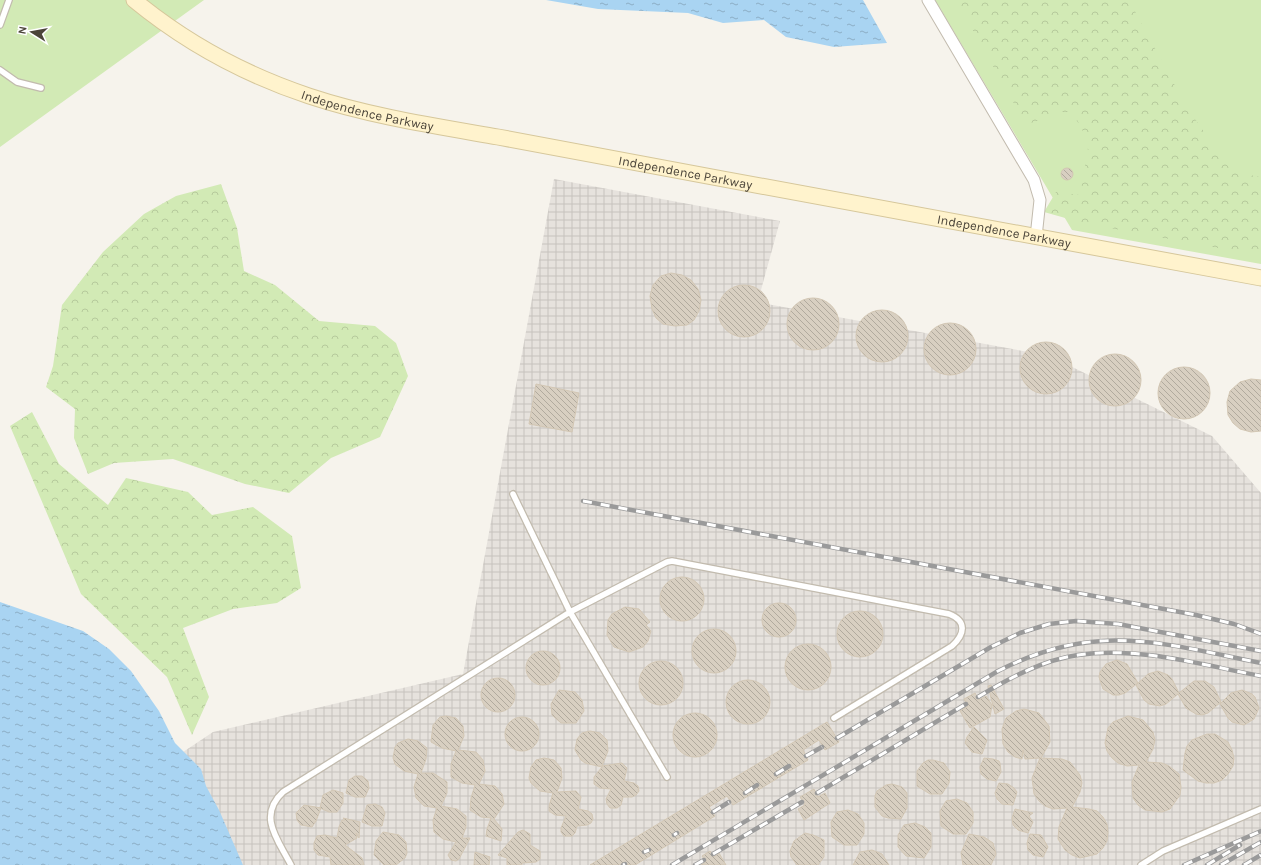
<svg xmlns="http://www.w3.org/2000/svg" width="1261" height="865" font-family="Karla,sans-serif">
	<defs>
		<pattern id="industrial-grid" width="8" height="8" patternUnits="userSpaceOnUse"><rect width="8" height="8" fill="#e6e2dd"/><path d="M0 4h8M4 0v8" fill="none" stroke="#c7c3be"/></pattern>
		<pattern id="forest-crowns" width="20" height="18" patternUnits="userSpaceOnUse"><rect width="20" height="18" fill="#d2eab5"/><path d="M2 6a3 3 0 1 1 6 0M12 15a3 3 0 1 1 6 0" fill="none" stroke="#b6ca9c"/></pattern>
		<pattern id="water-ripples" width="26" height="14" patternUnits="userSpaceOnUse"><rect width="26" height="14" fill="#a9d4f2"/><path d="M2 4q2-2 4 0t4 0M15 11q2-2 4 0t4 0" fill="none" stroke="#8caec5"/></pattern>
		<pattern id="building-back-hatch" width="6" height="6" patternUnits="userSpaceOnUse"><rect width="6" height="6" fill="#d8cfc1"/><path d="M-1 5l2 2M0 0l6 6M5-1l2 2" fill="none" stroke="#b1aa9e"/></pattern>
	</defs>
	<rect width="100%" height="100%" fill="#f6f3ec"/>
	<!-- industrial -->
	<path fill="url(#industrial-grid)" d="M554 179 780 221 761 290 768 300 767 304 1050 356 1212 436 1261 493V865H14L213 732 463 674Z"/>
	<!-- green -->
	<path fill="#d2eab5" d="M0 0H204L0 147Z
		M935 0H1261V264L1072 230Z"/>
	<!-- forest -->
	<path fill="url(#forest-crowns)" d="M956 0H1129L1186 106 1232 172 1261 177V256L1083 223 1044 212 1056 192 1080 195 1089 142 1072 112H1061L1026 125Z
		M221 184 237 228 244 271 275 285 319 321 375 326 396 343 408 376 380 437 331 458 289 493 245 484 173 459 114 463 88 474 74 438 75 409 46 387 53 366 62 305 103 252 144 214 176 196Z
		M32 412 59 464 108 505 126 478 188 492 212 515 253 507 292 536 301 588 277 603 233 609 183 628 209 697 192 735 167 677 81 594 10 426Z"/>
	<!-- water -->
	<path fill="url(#water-ripples)" d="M546 0H863L887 43 834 47 786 37 764 20 723 23 688 13 598 9Z
		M0 602 83 631 109 649 131 671 159 711 175 743 201 769 206 786 219 810 243 865H0Z"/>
	<!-- building -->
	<path fill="url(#building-back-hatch)" stroke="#d3c7b4" d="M1061 174a6 6 0 1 1 12 0a6 6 0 1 1-12 0Z
		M671 273 682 275 691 280 698 289 701 300 699 311 694 320 687 325 675 326 663 324 656 318 652 309 650 296 653 285 661 276Z
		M718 311a26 26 0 1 1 52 0a26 26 0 1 1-52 0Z
		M787 324a26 26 0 1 1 52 0a26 26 0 1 1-52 0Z
		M856 336a26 26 0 1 1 52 0a26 26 0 1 1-52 0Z
		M924 349a26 26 0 1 1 52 0a26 26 0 1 1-52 0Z
		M1020 368a26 26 0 1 1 52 0a26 26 0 1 1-52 0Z
		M1089 380a26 26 0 1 1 52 0a26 26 0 1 1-52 0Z
		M1158 393a26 26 0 1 1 52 0a26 26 0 1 1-52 0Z
		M1251 379 1261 380V431L1251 432 1240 429 1233 423 1228 415 1227 402 1230 391 1240 382Z
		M536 384 579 393 572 432 529 424Z
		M660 599a22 22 0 1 1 44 0a22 22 0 1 1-44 0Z
		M762 620a17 17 0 1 1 34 0a17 17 0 1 1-34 0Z
		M625 607 639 609 650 622 646 625 651 631 648 641 643 647 629 652 614 647 607 635 608 620 612 614Z
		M837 634a23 23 0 1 1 46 0a23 23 0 1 1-46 0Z
		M692 651a22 22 0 1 1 44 0a22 22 0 1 1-44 0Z
		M785 667a23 23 0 1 1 46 0a23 23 0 1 1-46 0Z
		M526 668a17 17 0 1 1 34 0a17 17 0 1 1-34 0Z
		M1117 660 1127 664 1138 683 1125 693 1119 695H1113L1103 689 1099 677 1100 672 1106 664Z
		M639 683a22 22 0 1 1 44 0a22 22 0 1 1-44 0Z
		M1158 671 1168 675 1172 679 1179 693 1194 681H1205L1214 687 1221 702 1208 713 1202 715 1196 714 1186 708 1178 694 1166 704 1160 706 1149 704 1144 700 1136 685 1148 674Z
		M481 695a17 17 0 1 1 34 0a17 17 0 1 1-34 0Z
		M726 702a22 22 0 1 1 44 0a22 22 0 1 1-44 0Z
		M991 685 1004 709 995 714 988 686Z
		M559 690 575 692 582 700 584 711 576 723H561L552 715 551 704Z
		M1242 690 1252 694 1255 697 1259 708 1254 719 1244 725 1232 722 1228 718 1220 704 1231 693Z
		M975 693 979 700 986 696 992 705 990 717 970 728 960 711 968 706 964 699Z
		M1024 709 1039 713 1049 726 1050 742 1041 758 1062 759 1070 762 1080 775 1082 783 1080 792 1072 807 1089 809 1097 811 1103 817 1107 824 1108 832 1107 841 1103 848 1097 854 1080 858 1072 855 1065 850 1058 839 1059 827 1067 808 1053 809 1045 806 1039 801 1034 794 1032 778 1040 758 1025 759 1023 750 1022 759 1015 757 1008 752 1003 744 1002 729 1006 718 1016 711Z
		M673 735a22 22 0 1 1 44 0a22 22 0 1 1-44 0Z
		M446 716 456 718 463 726 464 736 458 750 476 752 483 760 485 771 479 784 495 786 502 794 504 804 494 819 502 829 501 841 486 836 487 829 491 818 481 817 470 810 471 798 475 785 462 783 451 777V764L456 751 442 748 431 742 433 725 440 717Z
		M1128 716 1143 720 1153 732 1155 740 1153 749 1146 762 1162 763 1169 766 1179 774 1181 787 1180 795 1170 809 1162 812 1145 810 1138 805 1133 798 1132 782 1139 765 1127 766 1118 763 1112 758 1107 751 1105 743 1108 728 1113 722Z
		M505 734a17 17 0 1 1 34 0a17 17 0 1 1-34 0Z
		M827 722 839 742 825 750 819 740 803 750 808 760 733 805 727 796 709 807 715 816 635 865H590Z
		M974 727 987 740 982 754 972 752 965 743 967 737Z
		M590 731 600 733 607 740 608 751 602 766 622 763 627 768 624 781 634 783 638 786 639 791 636 795 632 797H623L621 805 617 808H610L607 804 606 799 611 789 600 788 594 784V777L602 767 585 763 581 760 575 750 577 739 582 733Z
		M1207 734H1215L1228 742 1232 750 1234 758 1233 766 1228 774 1222 780 1214 783H1206L1198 781 1183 770 1185 753 1187 746 1192 740Z
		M408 739 418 741 427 748 426 759 421 773H433L447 782V793L441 806 457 809 466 816V827L462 838H470L459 859 456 861 451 860 448 855 456 842 443 839 434 832 433 820 437 808 424 806 416 798 414 787 418 774 404 771 395 764 393 758 395 747 398 743Z
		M544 758 554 760 561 768 562 778 557 792 576 791 581 797 578 809 588 811 592 814 593 819 591 823 587 825 577 826 575 833 572 836H564L561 832V828L566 816 555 815 549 811V806L553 793 540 791 531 783 529 778 531 767 536 760Z
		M984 758 993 759 999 761 1000 763 1001 772 996 781 987 779 981 774 980 767Z
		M928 760H933L944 763 950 772 949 783 942 794H930L917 786V771L923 763Z
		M355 776H362L368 781 369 788 365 797H355L346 793 349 780Z
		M999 783 1008 784 1014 788 1017 792 1013 805 1002 804 997 799 995 793Z
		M892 784 902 787 907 793V808L901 819 888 818 882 816 875 807V796L877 791 886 785Z
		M814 789 818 797 825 793 830 803 804 820 798 809 805 805 800 797Z
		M333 790 343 793V803L337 812H329L320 808 323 795Z
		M957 799 967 803 973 812V823L966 834H953L941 826 940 811 946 801Z
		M375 804 382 807 385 813 382 826H372L362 822 367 805Z
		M304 805 321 808 316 821 312 827 301 825 297 820 296 813Z
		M1015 809 1033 813 1029 816 1033 822 1028 833 1018 830 1013 825 1012 818Z
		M848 810 858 814 864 823V834L857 845H844L832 837 831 822 837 812Z
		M343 818 360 822 359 838 356 833 357 838 345 845 362 858 364 865H331L330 857 318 855 314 850V843L317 836 325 835 337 838 339 827 342 820H345Z
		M915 823 925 827 931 833V847L924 858 906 856 898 847V835L904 825Z
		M523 830 530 834V845L540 851V859L536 862 522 863V865H507V858L498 855 518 832Z
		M383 832 399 835 406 842 407 853 405 858 396 865H384L374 855 376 841Z
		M805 833 813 835 824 840V857L818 865H797L791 857 790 851 794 841Z
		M969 834 984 837 993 843 996 854 991 865H963L961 853Z
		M1030 834 1041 835 1048 847 1043 857 1033 855 1028 850 1027 843Z
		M872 850 882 854 889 865H853L860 852Z
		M710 851 714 857 719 853 726 865H701L706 862 702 856Z
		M475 852 490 857 489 865H474Z"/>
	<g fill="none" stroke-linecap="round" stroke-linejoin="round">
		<!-- service casing -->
		<g stroke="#c2bbae" stroke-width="8">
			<path id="service" d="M0 25 9 0
				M0 70 17 82 41 88
				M513 494 570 612 667 777
				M291 865C278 840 257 816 283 792L570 612 667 562 672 561 949 614C967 621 965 634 952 646L834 718
				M1141 865 1163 851 1261 809"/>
		</g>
		<!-- minor casing -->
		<g stroke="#c2bbae" stroke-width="13">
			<path id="minor" d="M928 0 1034 180 1040 200 1036 237"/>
		</g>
		<!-- secondary casing -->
		<g stroke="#d6c79b" stroke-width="17">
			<g id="secondary">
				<path id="s1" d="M134 0C185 42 246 75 309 96 369 116 435 126 498 137 573 151 648 165 723 179 903 212 1082 245 1261 278"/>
			</g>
		</g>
		<!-- service -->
		<use href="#service" stroke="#fff" stroke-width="5.5"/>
		<!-- minor -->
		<use href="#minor" stroke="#fff" stroke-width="11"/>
		<!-- secondary -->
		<use href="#secondary" stroke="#fff3cd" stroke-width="15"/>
		<!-- rail casing -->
		<g stroke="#9a9a9a" stroke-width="4.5">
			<path id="rail" d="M583 501 1196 615 1234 624 1261 634
				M978 697C1008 679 1042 660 1078 655 1138 646 1202 665 1261 676
				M837 738 991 647 1020 633 1049 624 1076 621 1118 624 1261 651
				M806 756 822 747
				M776 774 789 766
				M745 793 757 785
				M817 793 966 704
				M713 812 729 802
				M674 835 677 833
				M644 852 649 850
				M713 854 802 802
				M623 865 625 864
				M672 865 998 671C1096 621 1160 643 1261 663
				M695 865 704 860
				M1184 865 1261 831
				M1207 865 1240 845
				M1221 865 1261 842
				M1244 865 1261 855"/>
		</g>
		<!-- rail -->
		<use href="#rail" stroke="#fff" stroke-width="3" stroke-dasharray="9" stroke-linecap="butt"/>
	</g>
	<g text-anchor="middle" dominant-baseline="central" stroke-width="4" stroke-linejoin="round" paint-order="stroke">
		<!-- street labels -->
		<g font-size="13" fill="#4b4439" stroke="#fff">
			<text stroke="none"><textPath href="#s1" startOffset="261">Independence Parkway</textPath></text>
			<text stroke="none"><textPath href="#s1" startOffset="585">Independence Parkway</textPath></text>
			<text stroke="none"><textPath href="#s1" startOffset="909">Independence Parkway</textPath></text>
		</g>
	</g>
	<!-- north arrow -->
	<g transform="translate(32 32) rotate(281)" stroke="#ffffff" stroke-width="3" paint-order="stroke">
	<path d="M0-3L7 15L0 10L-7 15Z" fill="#4b4439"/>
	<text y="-6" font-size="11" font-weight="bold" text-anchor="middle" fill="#4b4439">N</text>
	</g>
</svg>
